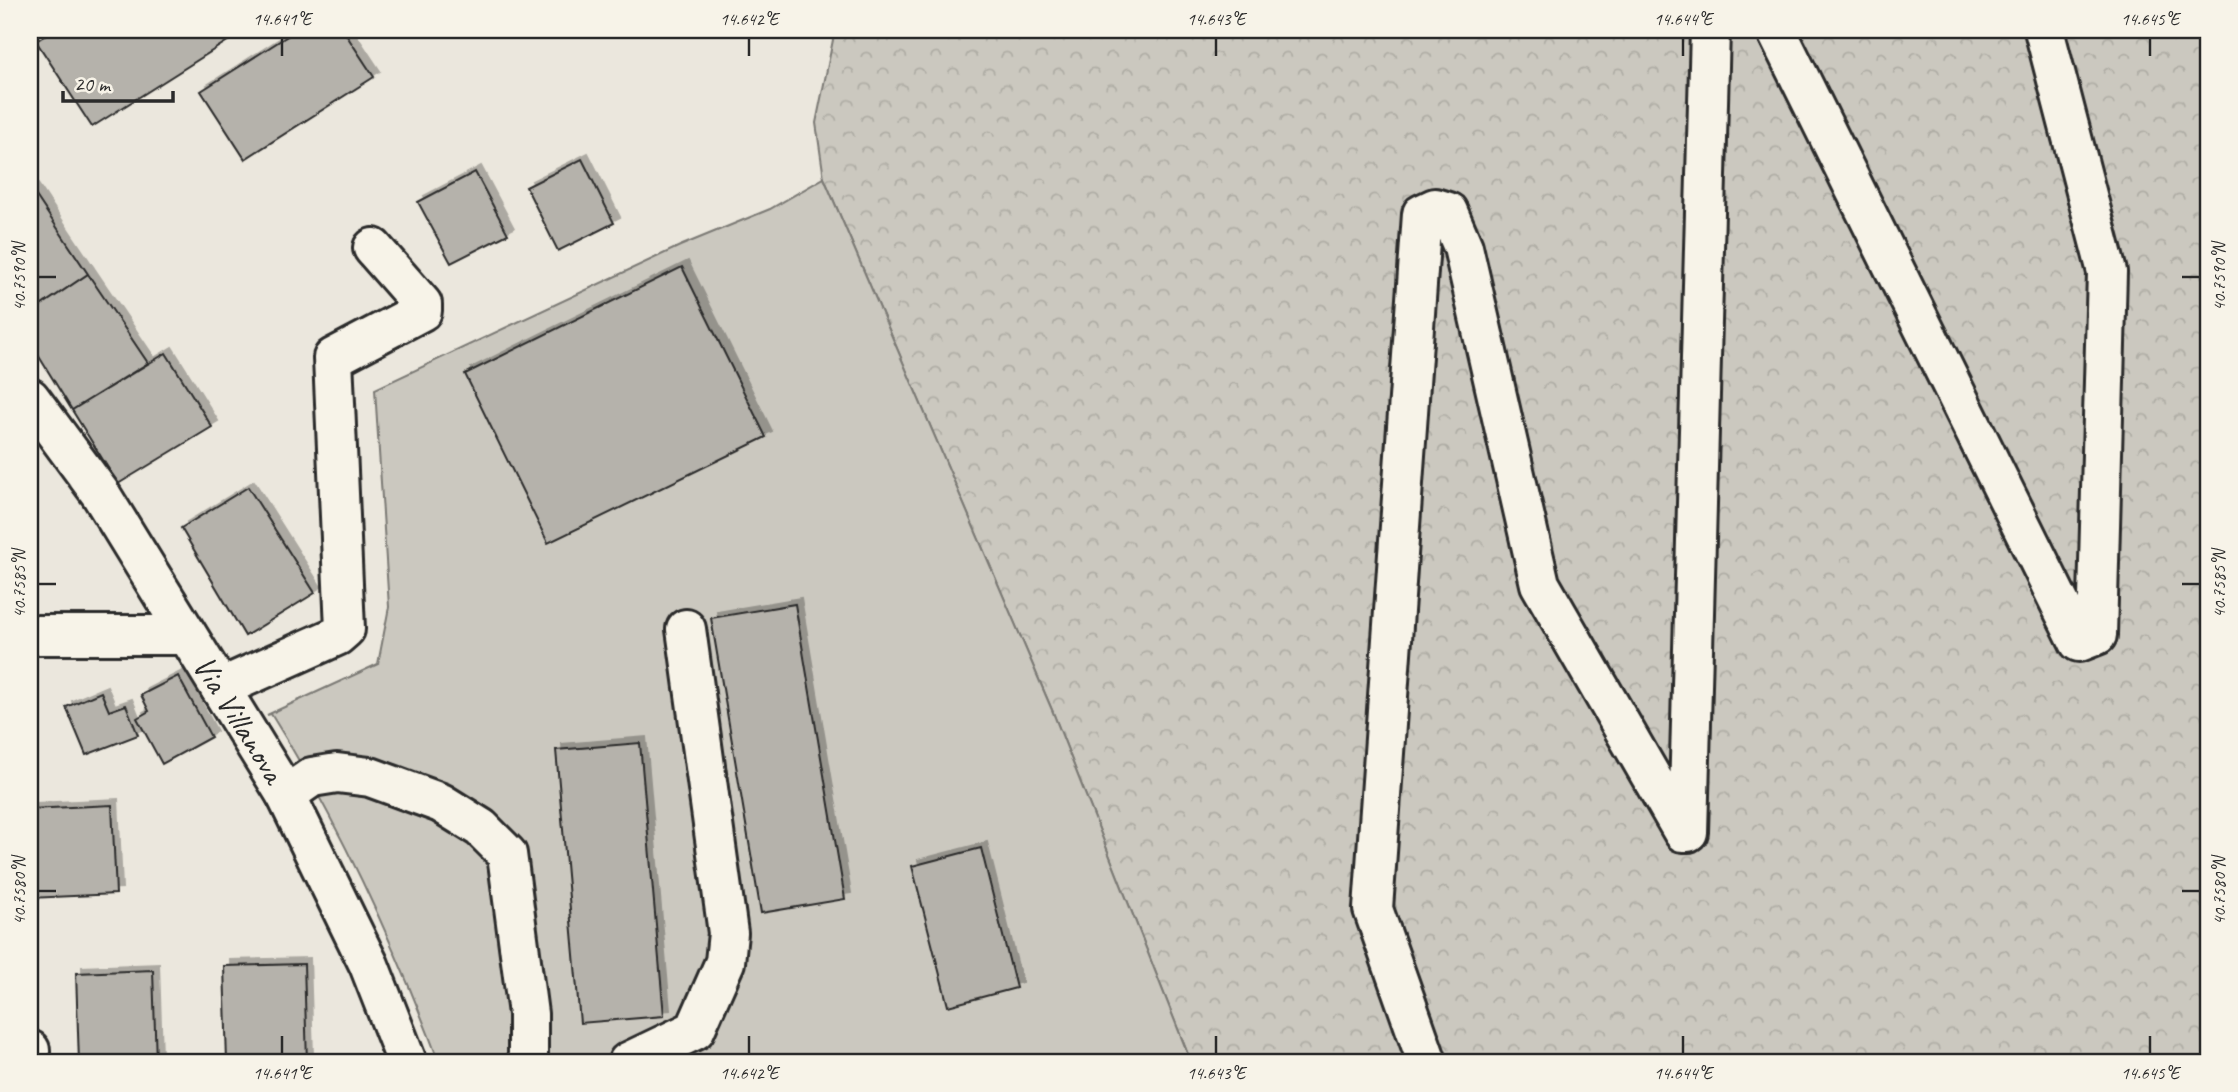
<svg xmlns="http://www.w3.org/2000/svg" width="2238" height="1092" font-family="Caveat,sans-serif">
	<defs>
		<pattern id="forest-crowns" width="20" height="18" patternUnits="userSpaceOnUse" patternTransform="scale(1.75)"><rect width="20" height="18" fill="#cbc8bf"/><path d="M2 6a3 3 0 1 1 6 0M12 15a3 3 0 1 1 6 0" fill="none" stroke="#aeaca4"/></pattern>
		<filter id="shadow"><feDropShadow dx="6" dy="-6" stdDeviation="0" flood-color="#0004"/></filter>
	</defs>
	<rect width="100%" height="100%" fill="#ebe7dd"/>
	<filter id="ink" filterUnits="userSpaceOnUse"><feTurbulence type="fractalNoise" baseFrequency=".0143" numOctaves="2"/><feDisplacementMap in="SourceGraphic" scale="14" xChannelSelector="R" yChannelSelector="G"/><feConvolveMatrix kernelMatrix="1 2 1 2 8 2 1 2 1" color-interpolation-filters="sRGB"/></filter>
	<g filter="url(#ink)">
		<!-- forest -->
		<path fill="url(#forest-crowns)" stroke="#7b7a75" stroke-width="2" d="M835 30H2208V1062H1191L1052 710 824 178 816 123Z"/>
		<!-- park -->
		<path fill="#cbc8bf" stroke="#7b7a75" stroke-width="2" d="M824 178 1052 710 1191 1062H439C393 941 340 824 271 714L267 715 378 664 389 607 375 389 680 246 770 209Z"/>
		<!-- building -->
		<path fill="#b5b2ab" stroke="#2b2b2b" stroke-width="2" filter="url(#shadow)" d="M54 30H245L92 127 36 41Z
			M297 30H343L374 77 245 159 201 91Z
			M582 159 614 223 558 251 526 187Z
			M475 172 508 234 451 263 418 202Z
			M30 187 88 274 30 313Z
			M682 267 766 437 548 543 465 374Z
			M88 274 148 363 72 410 30 342V313Z
			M166 353 212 427 118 484 72 410Z
			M248 487 315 593 245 636 181 528Z
			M795 604 845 899 761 913 711 618Z
			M178 676 211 737 162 764 137 718 149 711 141 695Z
			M101 692 109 711 126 705 138 735 86 755 66 707Z
			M640 743 664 1016 580 1023 556 750Z
			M112 805 116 894 30 898V809Z
			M981 848 1016 988 948 1006 912 866Z
			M304 964 307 1062H227L224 966Z
			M153 970 156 1062H79L76 973Z"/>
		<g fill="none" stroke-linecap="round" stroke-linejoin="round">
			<!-- minor casing -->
			<g stroke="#2b2b2b" stroke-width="44">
				<path id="minor" d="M1776 30 2079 642 2097 635 2107 272 2044 30
					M30 635H187
					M220 688 337 636 345 629 333 358 422 311V304L373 248
					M286 795 312 777 337 773 370 777 441 803 481 828 507 854 528 1014V1062
					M30 1050V1062
					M628 1062 695 1030 725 962 728 933 686 629
					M1427 1062 1373 909 1422 214 1435 208 1448 212 1463 247 1540 584 1683 832H1688L1710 30"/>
			</g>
			<!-- major casing -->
			<g stroke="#2b2b2b" stroke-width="44">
				<path id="major" d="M30 398 100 493 286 795 369 965 407 1062"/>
			</g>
			<!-- minor -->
			<use href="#minor" stroke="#f7f3e8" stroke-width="38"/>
			<!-- major -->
			<use href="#major" stroke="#f7f3e8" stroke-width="38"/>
		</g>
	</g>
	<!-- ticks -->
	<path fill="none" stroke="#2b2b2b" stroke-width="2.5" d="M282 38V56M749 38V56M1216 38V56M1683 38V56M2150 38V56M38 277H56M2182 277H2200M38 584H56M2182 584H2200M38 891H56M2182 891H2200M282 1036V1054M749 1036V1054M1216 1036V1054M1683 1036V1054M2150 1036V1054"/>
	<g text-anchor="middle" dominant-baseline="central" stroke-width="7" stroke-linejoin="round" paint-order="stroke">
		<!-- street labels -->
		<g font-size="33" fill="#2b2b2b" stroke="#f7f3e8">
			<text transform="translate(239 719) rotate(58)">Via Villanova</text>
		</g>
	</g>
	<!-- margin -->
	<rect width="2238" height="1092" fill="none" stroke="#f7f3e8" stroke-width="77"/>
	<!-- scale -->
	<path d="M63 91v10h110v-10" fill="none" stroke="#2b2b2b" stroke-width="3.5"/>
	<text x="74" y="91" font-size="21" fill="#2b2b2b" stroke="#f7f3e8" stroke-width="5" paint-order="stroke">20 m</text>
	<rect x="38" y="38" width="2162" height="1016" fill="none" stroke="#2b2b2b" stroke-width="2.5"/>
	<g font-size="18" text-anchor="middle" fill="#2b2b2b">
		<text x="282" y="25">14.641°E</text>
		<text x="749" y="25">14.642°E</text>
		<text x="1216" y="25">14.643°E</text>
		<text x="1683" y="25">14.644°E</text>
		<text x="2150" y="25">14.645°E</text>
		<text transform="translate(19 277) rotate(-90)" y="6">40.7590°N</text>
		<text transform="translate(2219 277) rotate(-90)" y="6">40.7590°N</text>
		<text transform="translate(19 584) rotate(-90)" y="6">40.7585°N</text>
		<text transform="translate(2219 584) rotate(-90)" y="6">40.7585°N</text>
		<text transform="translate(19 891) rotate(-90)" y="6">40.7580°N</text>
		<text transform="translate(2219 891) rotate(-90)" y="6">40.7580°N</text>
		<text x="282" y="1079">14.641°E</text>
		<text x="749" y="1079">14.642°E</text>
		<text x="1216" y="1079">14.643°E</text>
		<text x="1683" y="1079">14.644°E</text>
		<text x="2150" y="1079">14.645°E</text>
	</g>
</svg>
